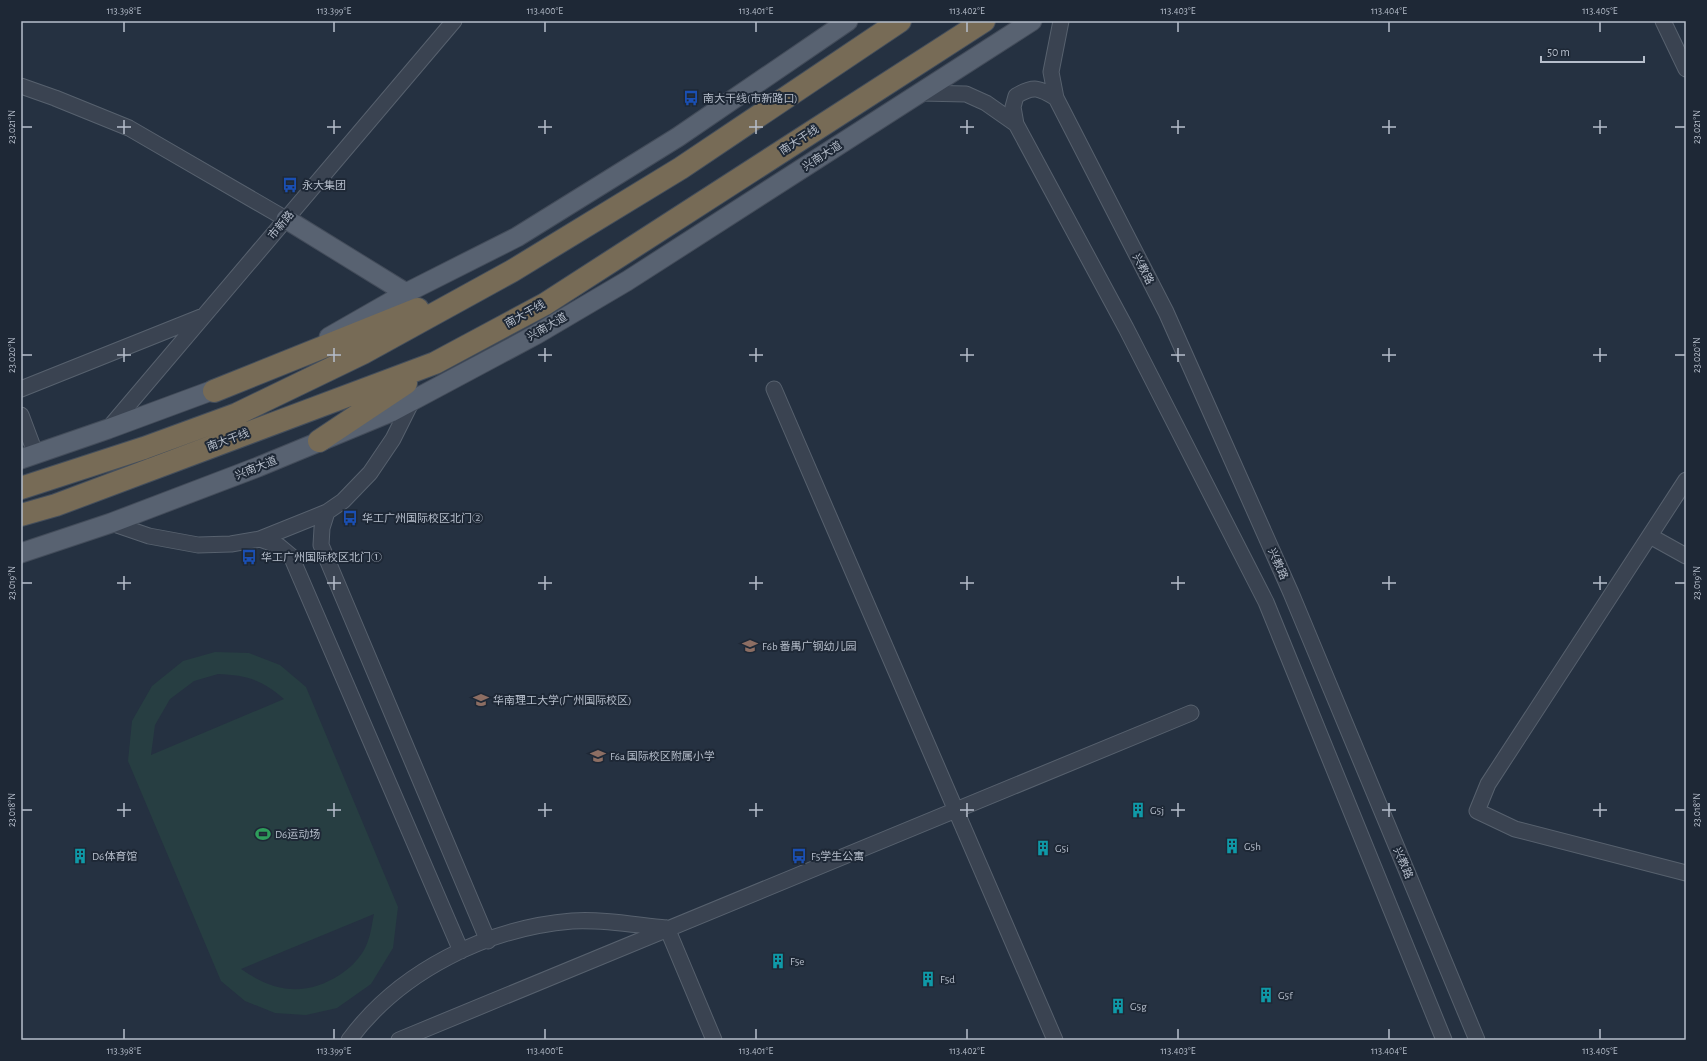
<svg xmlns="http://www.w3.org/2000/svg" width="1707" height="1061" font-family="'Alegreya Sans','Noto Sans SC',sans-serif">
	<rect width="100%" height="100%" fill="#253141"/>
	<!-- green -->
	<path fill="#273e42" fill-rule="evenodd" d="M215 652 249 653 280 665 306 687 398 907 393 948 371 984 337 1008 306 1015 275 1013 245 1001 221 981 128 761 132 721 152 686 183 661ZM218 674C246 675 263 680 284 699L151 755 155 725 170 699 194 681ZM374 914C372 923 371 933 368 941 364 954 352 967 341 974 306 997 275 993 241 969Z"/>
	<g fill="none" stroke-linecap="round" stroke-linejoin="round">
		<!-- minor casing -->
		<g stroke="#57616e" stroke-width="17">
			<path id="minor" d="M1061 21 1051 72 1056 98 1166 312 1291 593 1477 1040
				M1663 21 1686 69
				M21 86 55 98 129 128 286 219
				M920 93 966 94 986 103 1016 124
				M1056 98C1039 88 1034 85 1016 96L1013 107 1016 124 1126 328 1266 602 1444 1040
				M21 389 201 317
				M774 389 1055 1040
				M21 415 36 455
				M108 429 454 21
				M1686 480 1488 784 1477 811 1515 829 1686 873
				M327 512 322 528 321 545 488 941
				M111 523 149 536 198 545 231 544 260 539 327 512 343 501 370 473 393 439 412 401
				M1650 536 1686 556
				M260 539 279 546 291 556 461 951
				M667 928 714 1040
				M349 1040C400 971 487 928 572 921 603 919 635 925 666 928
				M399 1040 1191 713"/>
		</g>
		<!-- major casing -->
		<g stroke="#434c5a" stroke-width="21">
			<path id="major" d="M286 219 406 293
				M329 337 406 293 517 237 678 137 848 21
				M21 459 108 429 227 385
				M21 553 111 523 258 467 391 412 537 334 627 281 1032 21"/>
		</g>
		<!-- highway casing -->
		<g stroke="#444e5b" stroke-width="24">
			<path id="highway" d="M214 391 418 309
				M319 441 406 383
				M21 488 144 448 237 414 363 353 512 271 681 168 900 21
				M21 515 56 505 435 363 545 304 984 21"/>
		</g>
		<!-- minor -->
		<use href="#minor" stroke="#3a4351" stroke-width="15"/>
		<!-- major -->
		<use href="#major" stroke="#586271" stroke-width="19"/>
		<!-- highway -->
		<use href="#highway" stroke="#776b56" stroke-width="22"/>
	</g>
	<!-- ticks -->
	<path fill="none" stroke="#b6becb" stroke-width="1.5" d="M124 22V32M334 22V32M545 22V32M756 22V32M967 22V32M1178 22V32M1389 22V32M1600 22V32M124 120V134M334 120V134M545 120V134M756 120V134M967 120V134M1178 120V134M1389 120V134M1600 120V134M22 127H32M117 127H131M327 127H341M538 127H552M749 127H763M960 127H974M1171 127H1185M1382 127H1396M1593 127H1607M1675 127H1685M124 348V362M334 348V362M545 348V362M756 348V362M967 348V362M1178 348V362M1389 348V362M1600 348V362M22 355H32M117 355H131M327 355H341M538 355H552M749 355H763M960 355H974M1171 355H1185M1382 355H1396M1593 355H1607M1675 355H1685M124 576V590M334 576V590M545 576V590M756 576V590M967 576V590M1178 576V590M1389 576V590M1600 576V590M22 583H32M117 583H131M327 583H341M538 583H552M749 583H763M960 583H974M1171 583H1185M1382 583H1396M1593 583H1607M1675 583H1685M124 803V817M334 803V817M545 803V817M756 803V817M967 803V817M1178 803V817M1389 803V817M1600 803V817M22 810H32M117 810H131M327 810H341M538 810H552M749 810H763M960 810H974M1171 810H1185M1382 810H1396M1593 810H1607M1675 810H1685M124 1029V1039M334 1029V1039M545 1029V1039M756 1029V1039M967 1029V1039M1178 1029V1039M1389 1029V1039M1600 1029V1039"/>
	<!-- icons -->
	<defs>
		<g id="bus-bare" transform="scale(1.2)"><path d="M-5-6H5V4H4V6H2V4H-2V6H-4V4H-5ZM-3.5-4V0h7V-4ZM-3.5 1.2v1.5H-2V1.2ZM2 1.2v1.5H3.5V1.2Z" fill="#1a4fb4" stroke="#1e2836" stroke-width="2.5" paint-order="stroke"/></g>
		<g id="school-bare" transform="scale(1.2)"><path d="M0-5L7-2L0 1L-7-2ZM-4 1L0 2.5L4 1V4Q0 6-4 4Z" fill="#8d6e63" stroke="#1e2836" stroke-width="2.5" paint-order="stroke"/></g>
		<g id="university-bare" transform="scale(1.2)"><path d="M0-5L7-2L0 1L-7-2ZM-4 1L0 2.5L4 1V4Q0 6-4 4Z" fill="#8d6e63" stroke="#1e2836" stroke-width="2.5" paint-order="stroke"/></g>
		<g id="building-bare" transform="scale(1.2)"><path d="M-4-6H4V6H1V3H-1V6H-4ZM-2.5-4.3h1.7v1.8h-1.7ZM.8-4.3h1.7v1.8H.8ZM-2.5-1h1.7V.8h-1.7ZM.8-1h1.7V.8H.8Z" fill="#0f9aa8" stroke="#1e2836" stroke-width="2.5" paint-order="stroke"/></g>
		<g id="stadium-bare" transform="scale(1.2)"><path d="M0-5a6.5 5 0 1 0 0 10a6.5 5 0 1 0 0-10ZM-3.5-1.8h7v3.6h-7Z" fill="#2e9e5b" stroke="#1e2836" stroke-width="2.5" paint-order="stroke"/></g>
	</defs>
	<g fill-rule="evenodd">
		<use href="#bus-bare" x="691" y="98"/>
		<use href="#bus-bare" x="290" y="185"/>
		<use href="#bus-bare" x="350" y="518"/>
		<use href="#bus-bare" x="249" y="557"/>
		<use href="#school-bare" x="750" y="646"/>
		<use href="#university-bare" x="481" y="700"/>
		<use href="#school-bare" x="598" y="756"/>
		<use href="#building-bare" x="1138" y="810"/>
		<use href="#stadium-bare" x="263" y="834"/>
		<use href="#building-bare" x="1232" y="846"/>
		<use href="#building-bare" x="1043" y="848"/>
		<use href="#building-bare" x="80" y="856"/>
		<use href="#bus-bare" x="799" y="856"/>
		<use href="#building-bare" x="778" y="961"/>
		<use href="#building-bare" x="928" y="979"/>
		<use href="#building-bare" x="1266" y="995"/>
		<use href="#building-bare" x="1118" y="1006"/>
	</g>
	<g text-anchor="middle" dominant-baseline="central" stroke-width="4" stroke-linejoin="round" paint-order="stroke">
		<!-- poi labels -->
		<g font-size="11" fill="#b6becb" stroke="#1e2836" text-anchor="start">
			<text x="703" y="98">南大干线(市新路口)</text>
			<text x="302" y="185">永大集团</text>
			<text x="362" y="518">华工广州国际校区北门②</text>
			<text x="261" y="557">华工广州国际校区北门①</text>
			<text x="762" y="646">F6b 番禺广钢幼儿园</text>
			<text x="493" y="700">华南理工大学(广州国际校区)</text>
			<text x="610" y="756">F6a 国际校区附属小学</text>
			<text x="1150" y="810">G5j</text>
			<text x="275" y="834">D6运动场</text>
			<text x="1244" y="846">G5h</text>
			<text x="1055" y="848">G5i</text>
			<text x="92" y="856">D6体育馆</text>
			<text x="811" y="856">F5学生公寓</text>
			<text x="790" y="961">F5e</text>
			<text x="940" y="979">F5d</text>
			<text x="1278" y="995">G5f</text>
			<text x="1130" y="1006">G5g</text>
		</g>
		<!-- street labels -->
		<g font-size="11" fill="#b6becb" stroke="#1e2836">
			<text transform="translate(799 140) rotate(-33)">南大干线</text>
			<text transform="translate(822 156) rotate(-33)">兴南大道</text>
			<text transform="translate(281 225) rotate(-50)">市新路</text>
			<text transform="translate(1143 269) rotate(63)">兴教路</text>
			<text transform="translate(525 314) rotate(-29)">南大干线</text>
			<text transform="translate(547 327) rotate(-30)">兴南大道</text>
			<text transform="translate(228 440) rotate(-20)">南大干线</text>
			<text transform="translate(256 468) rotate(-22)">兴南大道</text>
			<text transform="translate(1278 564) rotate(66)">兴教路</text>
			<text transform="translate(1403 863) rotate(67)">兴教路</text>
		</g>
	</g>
	<!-- border -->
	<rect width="1707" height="1061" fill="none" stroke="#1e2836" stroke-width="44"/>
	<!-- scale -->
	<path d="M1541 56v6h103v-6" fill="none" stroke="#b6becb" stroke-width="2"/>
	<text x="1547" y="56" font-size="12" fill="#b6becb" stroke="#1e2836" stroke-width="3" paint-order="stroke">50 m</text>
	<rect x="22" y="22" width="1663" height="1017" fill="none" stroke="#b6becb" stroke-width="1.5"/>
	<g font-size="10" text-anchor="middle" fill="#b6becb">
		<text x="124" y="14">113.398°E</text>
		<text x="334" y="14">113.399°E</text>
		<text x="545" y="14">113.400°E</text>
		<text x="756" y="14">113.401°E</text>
		<text x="967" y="14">113.402°E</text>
		<text x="1178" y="14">113.403°E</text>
		<text x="1389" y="14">113.404°E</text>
		<text x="1600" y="14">113.405°E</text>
		<text transform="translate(11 127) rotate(-90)" y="4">23.021°N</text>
		<text transform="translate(1696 127) rotate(-90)" y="4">23.021°N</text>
		<text transform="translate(11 355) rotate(-90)" y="4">23.020°N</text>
		<text transform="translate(1696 355) rotate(-90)" y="4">23.020°N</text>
		<text transform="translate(11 583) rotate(-90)" y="4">23.019°N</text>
		<text transform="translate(1696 583) rotate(-90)" y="4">23.019°N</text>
		<text transform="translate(11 810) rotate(-90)" y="4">23.018°N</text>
		<text transform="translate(1696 810) rotate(-90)" y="4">23.018°N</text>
		<text x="124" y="1054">113.398°E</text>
		<text x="334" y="1054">113.399°E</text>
		<text x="545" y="1054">113.400°E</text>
		<text x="756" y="1054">113.401°E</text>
		<text x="967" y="1054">113.402°E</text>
		<text x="1178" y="1054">113.403°E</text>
		<text x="1389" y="1054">113.404°E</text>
		<text x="1600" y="1054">113.405°E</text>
	</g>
</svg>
